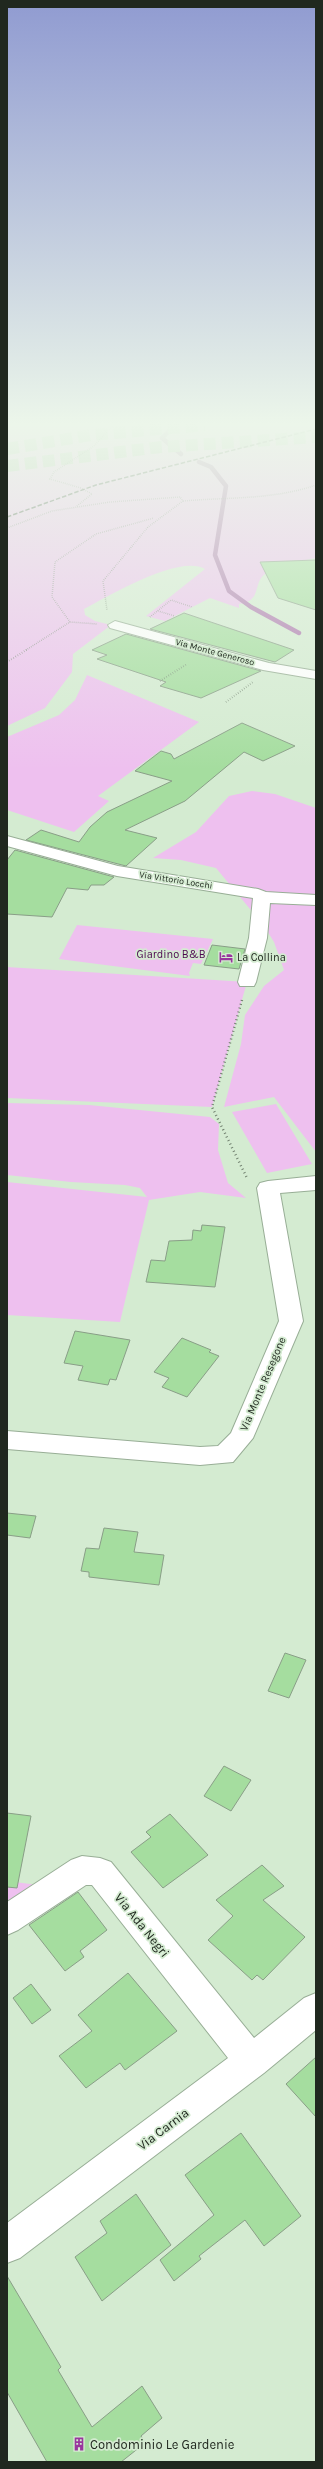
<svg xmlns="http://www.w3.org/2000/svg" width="323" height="2469" font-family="Karla,sans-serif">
	<rect width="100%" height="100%" fill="#d4ebd1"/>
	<!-- green -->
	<path fill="#eec0ef" d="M7 425H316V558C301 561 282 564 268 572 251 581 264 601 239 604V608L210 598 165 621 146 616 205 569C179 554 109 596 84 609L85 615 95 621 111 625 73 654 72 672 45 708 7 726Z
		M87 675 199 722 98 796 109 801 74 832 7 810V737L59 715 75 700Z
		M252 791 275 794 316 808V1152L274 1097 224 1107 241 1044 245 1015 264 986 284 970 274 942 264 926 216 868 181 860 153 858 196 832 229 796Z
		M77 925 213 939 201 964 193 963 189 973 190 976 59 959Z
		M7 967 247 982 212 1107 7 1098Z
		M7 1103 89 1105 210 1117 219 1124 218 1150 228 1183 246 1198 200 1192 149 1200 120 1322 7 1315V1182L147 1197 140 1188 125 1185 71 1182 7 1175Z
		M276 1104 312 1164 267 1173 232 1112Z
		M7 1881 38 1885 7 1905Z"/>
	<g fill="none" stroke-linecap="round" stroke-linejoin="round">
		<!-- stream -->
		<path stroke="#ad76ae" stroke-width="4.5" d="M175 425 162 438 181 454
			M199 462 211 467 226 486 215 555 229 591 251 607 299 633"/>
	</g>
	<!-- building -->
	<path fill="#a5dd9f" stroke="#899e87" d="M316 560V610L278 598 260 562Z
		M184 613 294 650 275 662 150 629Z
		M126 634 261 671 201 698 160 686 166 682 97 659 107 655 92 650Z
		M242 723 295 746 263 761 244 752 185 801 125 830 157 838 126 866 26 840 41 830 79 842 90 827 107 812 172 781 135 771 161 751 171 754 174 759Z
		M15 850 114 877 104 885H91L88 890 67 888 52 917 7 914V860Z
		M212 945 245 949 239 969 204 965Z
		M202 1225 225 1227 215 1287 146 1282 151 1260 165 1261 169 1241 192 1240 193 1230 201 1231Z
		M75 1331 130 1340 116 1380 110 1379 108 1385 78 1380 83 1366 64 1363Z
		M182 1338 211 1350 209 1352 219 1356 187 1397 162 1387 169 1378 154 1372Z
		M7 1513 36 1516 30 1538 7 1535Z
		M104 1528 138 1532 134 1552 164 1555 159 1585 89 1577V1572L81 1571 86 1548 99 1549Z
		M285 1653 306 1660 289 1698 268 1691Z
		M224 1766 251 1780 231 1811 204 1796Z
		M7 1813 31 1816 17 1888 7 1887Z
		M170 1814 208 1855 163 1888 131 1852 151 1837 146 1832Z
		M262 1865 284 1886 263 1900 305 1937 263 1980 257 1975 252 1980 208 1940 233 1916 216 1900Z
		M78 1892 107 1930 80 1951 84 1957 65 1971 29 1925Z
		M128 1973 177 2031 125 2070 120 2063 86 2088 59 2056 92 2031 78 2015Z
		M31 1984 51 2010 32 2024 13 1998Z
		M316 2057V2117L286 2084Z
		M241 2133 301 2216 264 2246 245 2220 199 2256 201 2259 174 2281 160 2260 214 2215 185 2175Z
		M136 2194 171 2245 102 2301 75 2257 107 2233 100 2221Z
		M7 2276 61 2367 58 2370 92 2427 142 2386 162 2418 141 2436 145 2443 121 2462H47L7 2392Z"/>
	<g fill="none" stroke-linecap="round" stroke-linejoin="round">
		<!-- highway-tunnel -->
		<path stroke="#b0c4ad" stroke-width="12" stroke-dasharray="12 6" stroke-linecap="butt" d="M7 449 91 435 205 425
			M7 466 161 447 316 437"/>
		<!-- minor casing -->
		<g stroke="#98ae96" stroke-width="2">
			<path id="minor" d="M115 621 269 663 316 671V679L263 670 110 628 108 625Z
				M7 836 118 866 258 889 266 892 316 895V905L270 903 267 938 256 982 254 986H240L238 982 249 938 253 898 117 876 7 846Z
				M316 1176V1190L280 1193 303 1321 253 1438 233 1462 200 1465 7 1449V1431L200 1447 218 1446 231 1433 279 1321 257 1188 260 1183 268 1181Z
				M82 1856 100 1858 111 1862 254 2038 304 1998 316 1993V2030L264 2073 20 2258 7 2263V2223L228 2058 92 1885H86L18 1930 7 1935V1902L71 1860Z"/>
		</g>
		<!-- path-far2 -->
		<path stroke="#71806f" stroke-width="1.5" stroke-dasharray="0.5 1.5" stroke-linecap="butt" d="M183 501C228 497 273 500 316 485
			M77 506 92 494 81 488 50 479 54 472 94 446 113 425
			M7 528 52 511 110 502 180 497 183 501 148 527 103 581 107 610
			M158 611 175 616
			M150 617 171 600 192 607
			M70 622 52 597 55 562 96 534 154 518
			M26 650 70 622 97 624"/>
		<!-- path-far1 -->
		<path stroke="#71806f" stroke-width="2" stroke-dasharray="0.5 2" stroke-linecap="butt" d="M7 662 28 649
			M160 681 187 664
			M226 702 253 682"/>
		<!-- path -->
		<path stroke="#71806f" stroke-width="2.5" stroke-dasharray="1 3" stroke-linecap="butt" d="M242 1000 212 1107 247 1178"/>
		<!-- minor -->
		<use href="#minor" fill="#fff" fill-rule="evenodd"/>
		<!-- rail -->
		<path stroke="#4d594c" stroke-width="1.5" stroke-dasharray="4.5 2" stroke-linecap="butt" d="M7 517 96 485 316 429"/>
	</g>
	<!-- sky -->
	<linearGradient id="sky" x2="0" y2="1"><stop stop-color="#909bd1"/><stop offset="0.55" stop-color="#ecf6ea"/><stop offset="1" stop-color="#ecf6ea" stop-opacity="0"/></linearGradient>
	<rect width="323" height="770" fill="url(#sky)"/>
	<!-- icons -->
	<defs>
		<g id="hotel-bare" transform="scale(1.08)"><path d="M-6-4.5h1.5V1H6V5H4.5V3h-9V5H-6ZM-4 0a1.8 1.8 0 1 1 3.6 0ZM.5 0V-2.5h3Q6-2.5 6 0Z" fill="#98369d" stroke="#d4ebd1" stroke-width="2.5" paint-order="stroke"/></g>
		<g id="building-bare" transform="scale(1.08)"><path d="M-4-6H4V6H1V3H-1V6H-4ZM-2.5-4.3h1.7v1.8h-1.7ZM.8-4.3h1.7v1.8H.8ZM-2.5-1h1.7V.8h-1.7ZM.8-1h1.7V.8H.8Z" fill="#98369d" stroke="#d4ebd1" stroke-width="2.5" paint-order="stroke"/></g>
	</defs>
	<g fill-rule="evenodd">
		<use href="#hotel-bare" x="226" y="957"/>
		<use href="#building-bare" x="79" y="2444"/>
	</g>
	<g text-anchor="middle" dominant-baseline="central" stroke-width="3.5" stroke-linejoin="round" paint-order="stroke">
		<!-- far-street labels -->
		<g font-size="9" fill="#20281f" stroke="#d4ebd1">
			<text transform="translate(215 652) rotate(15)">Via Monte Generoso</text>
			<text transform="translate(176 880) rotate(9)">Via Vittorio Locchi</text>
		</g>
		<!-- park labels -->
		<g font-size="11" fill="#4d0550" stroke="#d4ebd1">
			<text x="171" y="954">Giardino B&amp;B</text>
		</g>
		<!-- poi labels -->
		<g font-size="11" fill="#20281f" stroke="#d4ebd1" text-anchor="start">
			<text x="237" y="957">La Collina</text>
		</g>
		<!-- street labels -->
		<g font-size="11" fill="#20281f" stroke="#d4ebd1">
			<text transform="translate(263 1384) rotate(-67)">Via Monte Resegone</text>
		</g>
		<!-- near-street labels -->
		<g font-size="13" fill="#20281f" stroke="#d4ebd1">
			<text transform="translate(142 1925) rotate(51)">Via Ada Negri</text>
			<text transform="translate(163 2129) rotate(-37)">Via Carnia</text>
		</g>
		<!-- near-poi labels -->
		<g font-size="13" fill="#20281f" stroke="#d4ebd1" text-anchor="start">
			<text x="90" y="2444">Condominio Le Gardenie</text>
		</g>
	</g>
	<!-- border -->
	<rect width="323" height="2469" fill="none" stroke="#20281f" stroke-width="16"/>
</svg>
